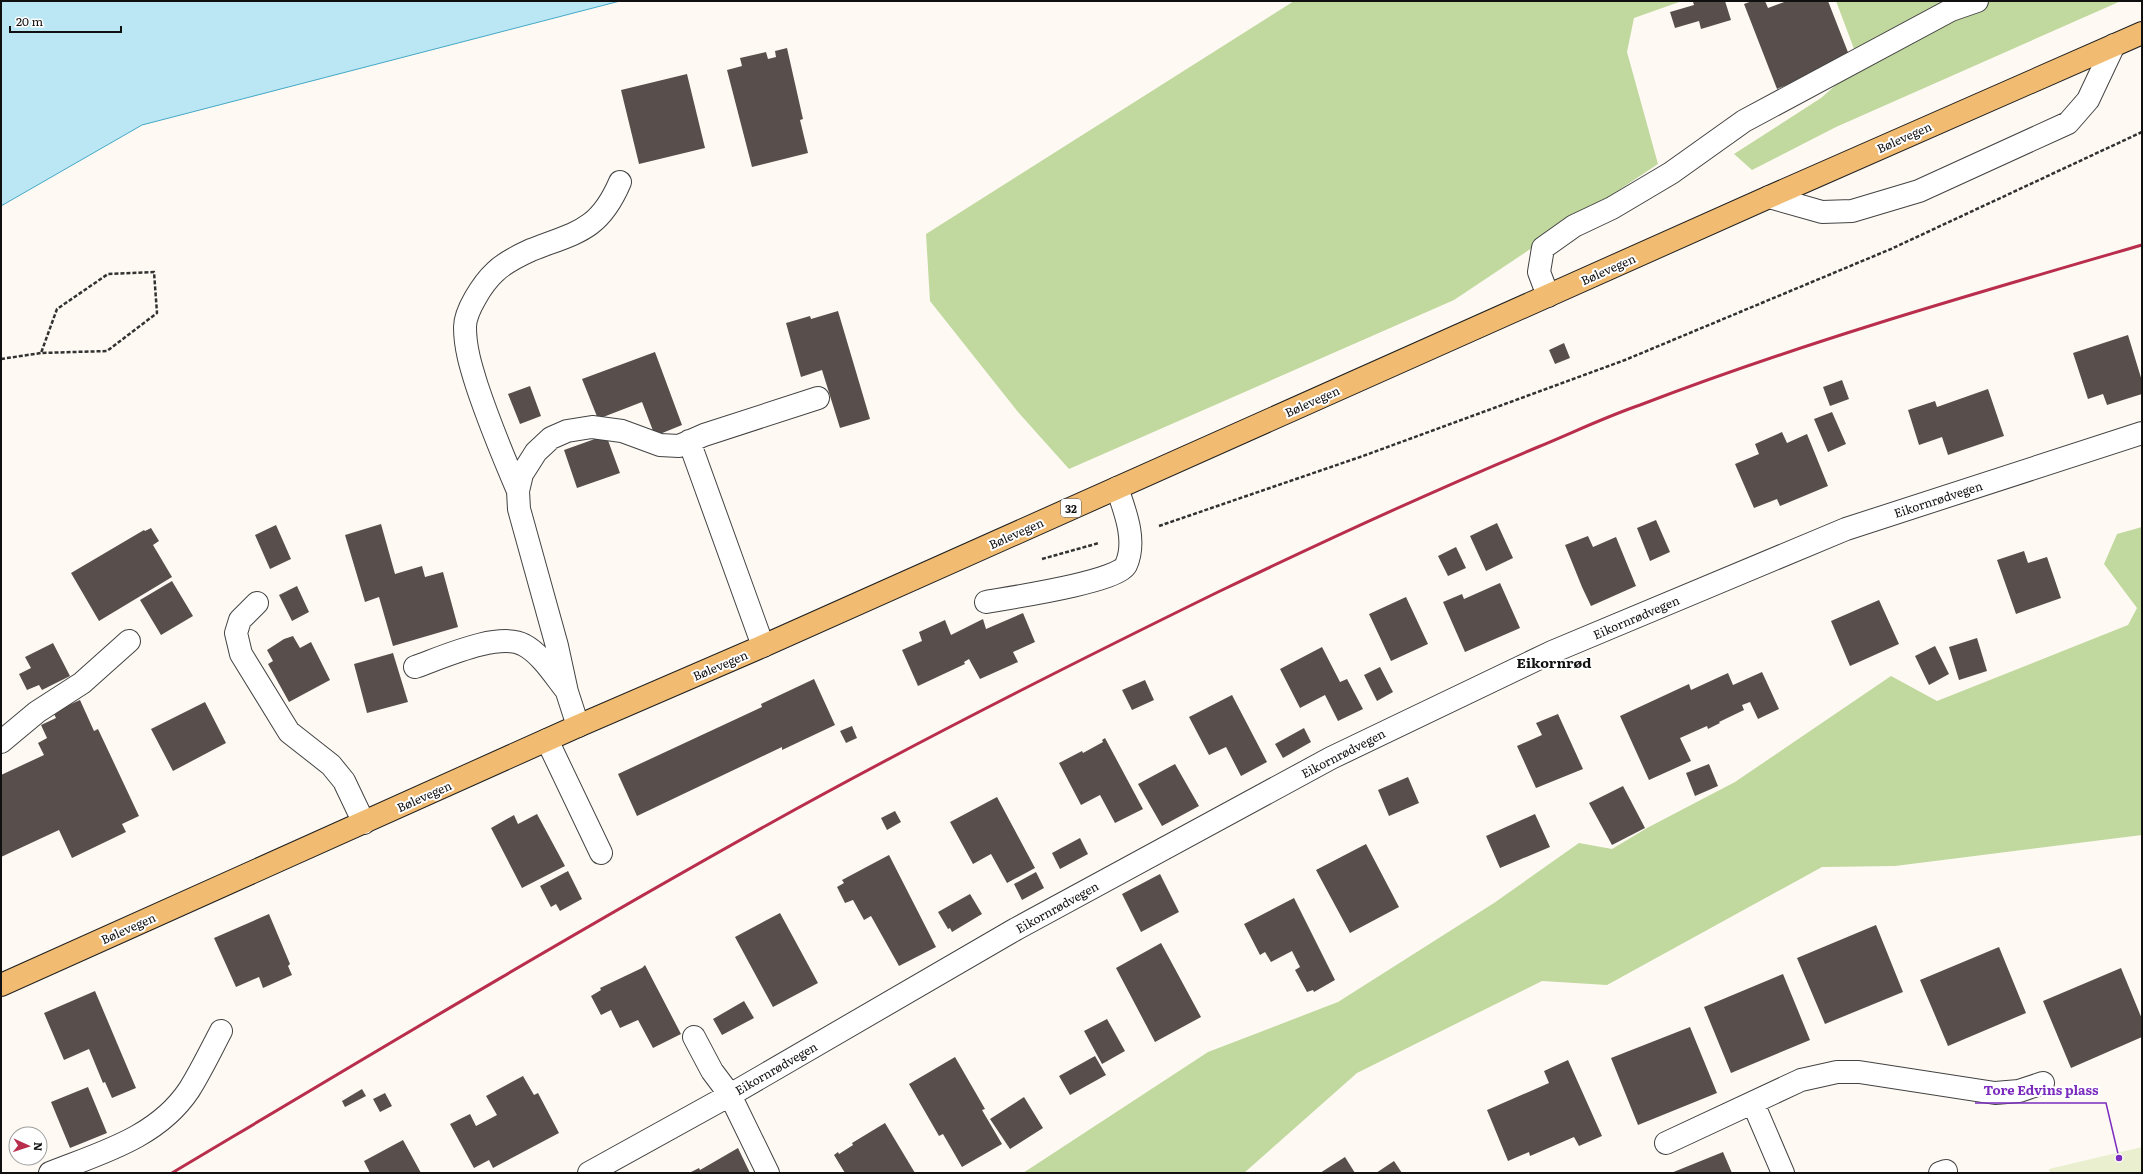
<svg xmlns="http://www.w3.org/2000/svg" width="2143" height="1174" font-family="Literata,serif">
	<rect width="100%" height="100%" fill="#fefaf3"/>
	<!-- forest -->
	<path fill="#c1d89e" d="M1294 1H1682L1634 18 1627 52 1658 164 1454 300 1069 469 1018 412 930 301 926 234Z
		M1836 1H2121L1836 127 1752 170 1734 154 1821 98 1845 77 1862 70Z
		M2142 527V835L1895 866 1822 867 1607 985 1542 981 1357 1073 1244 1173H1023L1208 1052 1338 1002 1494 903 1579 843 1612 849 1647 828 1735 782 1891 676 1937 701 2128 625 2137 608 2104 564 2117 534Z"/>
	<!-- pitch -->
	<path fill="#eaefcf" d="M2142 1147V1173H2050L2049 1169Z"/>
	<!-- water -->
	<path fill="#bae7f3" stroke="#45a8c6" d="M1 1H620L142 125 1 206Z"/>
	<!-- building -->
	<path fill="#584f4c" d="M1697 1H1725L1731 20 1701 29 1699 21 1675 28 1670 12 1694 5 1693 2Z
		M1752 1H1765L1768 8 1787 1H1828L1851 60 1777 89 1744 4Z
		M787 48 803 119 800 120 808 153 752 167 727 70 742 66 740 58 766 52 768 59 776 57 775 51Z
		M687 74 705 148 639 164 621 90Z
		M838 311 870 419 840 428 822 370 801 377 786 323 810 316 811 319Z
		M2128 335 2142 381V394L2107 405 2103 394 2088 399 2073 353Z
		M1564 343 1570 358 1555 364 1549 350Z
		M655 352 682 425 655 436 642 402 598 419 582 379Z
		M1842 380 1849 399 1830 406 1823 387Z
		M530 386 541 416 520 424 508 394Z
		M1988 389 2004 436 1948 455 1942 437 1919 445 1908 410 1935 401 1937 407Z
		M1832 412 1846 444 1828 452 1814 419Z
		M1782 432 1787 443 1807 434 1828 486 1780 506 1777 499 1754 508 1735 464 1759 454 1755 444Z
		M606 435 620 473 577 488 564 450Z
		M1656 520 1670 552 1650 561 1637 528Z
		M1497 523 1513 558 1486 571 1470 536Z
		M381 524 395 574 422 566 425 577 443 572 458 627 393 646 379 597 365 602 345 535Z
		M276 525 291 559 270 569 255 535Z
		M151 528 159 541 153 545 172 577 99 621 71 573 144 530 145 531Z
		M1588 536 1593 547 1616 537 1636 586 1591 606 1582 587 1565 545Z
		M1456 547 1466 568 1448 576 1438 556Z
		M2024 551 2028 563 2047 557 2061 598 2016 614 1997 560Z
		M172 581 193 616 161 635 140 600Z
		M1500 583 1520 628 1465 652 1443 602 1462 594 1464 599Z
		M297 586 309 612 292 621 279 595Z
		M1406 597 1428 644 1391 661 1369 614Z
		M1879 600 1899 644 1850 666 1831 621Z
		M1023 613 1035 642 1013 652 1018 662 980 679 969 659 964 662 965 664 918 686 902 650 922 641 919 632 945 620 951 635 983 619 986 629Z
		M293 636 300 648 311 642 330 680 289 702 268 664 273 661 267 650 284 639Z
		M1977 638 1987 671 1959 680 1949 647Z
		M53 643 70 676 42 690 39 685 27 690 19 674 31 668 25 657Z
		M1935 646 1949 674 1929 685 1915 656Z
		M1322 647 1340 682 1347 679 1363 709 1338 721 1325 695 1300 708 1280 669Z
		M393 653 408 702 367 713 354 664Z
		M1380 667 1393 692 1377 701 1364 675Z
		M1762 672 1779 709 1758 719 1750 702 1742 705 1744 710 1719 722 1720 723 1708 729 1707 726 1680 738 1691 761 1649 780 1620 716 1689 684 1691 690 1728 673 1733 685Z
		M814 679 835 725 782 750V747L637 816 618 774 762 707 761 704Z
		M1145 680 1154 700 1132 710 1122 690Z
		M1232 695 1267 762 1241 776 1226 747 1209 755 1189 717Z
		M80 700 94 731 98 729 139 816 122 824 126 832 72 858 59 830 1 857V775L44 755 38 743 47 738 41 725 56 718 53 712Z
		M205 702 226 743 173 771 151 729Z
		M1558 714 1583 769 1536 788 1517 746 1542 735 1536 723Z
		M852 726 857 738 846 743 840 731Z
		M1304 728 1311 742 1283 758 1275 744Z
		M1105 738 1143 809 1115 823 1100 795 1081 805 1059 763 1082 751 1083 753 1103 742 1102 740Z
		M1175 764 1199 806 1162 826 1138 784Z
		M1709 764 1718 786 1695 796 1686 773Z
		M1408 777 1419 803 1389 816 1378 790Z
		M1623 786 1645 828 1612 845 1589 803Z
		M997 797 1035 868 1007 883 991 854 973 864 950 822Z
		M895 811 901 822 887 830 881 818Z
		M537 814 565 866 522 888 491 828 514 815 518 824Z
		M1535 814 1550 847 1500 868 1486 836Z
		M1080 838 1088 854 1060 869 1052 853Z
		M1366 844 1399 907 1350 933 1316 870Z
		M889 855 936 947 899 966 871 916 864 920 853 900 845 903 837 887 844 883 842 880Z
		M568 871 582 899 560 911 556 904 551 907 540 886Z
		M1036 872 1044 888 1022 900 1014 884Z
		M1160 874 1179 912 1141 932 1122 894Z
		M970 894 982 914 952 932 950 928 948 929 938 912Z
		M1294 898 1335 980 1314 992 1313 990 1307 992 1295 970 1300 967 1292 951 1271 962 1265 952 1260 955 1244 924Z
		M780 913 818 983 773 1007 735 937Z
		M269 914 290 964 288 966 292 975 263 988 259 977 236 987 214 938Z
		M1876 925 1903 992 1825 1024 1797 958Z
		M1161 943 1201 1017 1155 1042 1116 968Z
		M1999 947 2026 1013 1948 1046 1920 980Z
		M645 965 681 1034 653 1048 638 1020 620 1028 611 1010 601 1015 591 996 601 990 600 988 642 968Z
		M2121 968 2142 1019V1037L2071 1068 2043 1001Z
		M1783 974 1810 1040 1731 1073 1704 1007Z
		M95 991 136 1088 112 1098 105 1082 103 1083 89 1049 64 1060 44 1013Z
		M744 1001 754 1018 722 1035 713 1019Z
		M1107 1019 1125 1051 1102 1064 1084 1031Z
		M1690 1027 1717 1093 1638 1125 1611 1058Z
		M1095 1056 1106 1075 1070 1095 1059 1076Z
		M955 1057 985 1109 982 1110 1002 1144 962 1167 943 1134 939 1136 909 1084Z
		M1568 1060 1602 1136 1579 1146 1574 1137 1530 1156 1529 1152 1508 1161 1487 1110 1549 1083 1544 1071Z
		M523 1076 534 1095 538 1093 559 1133 493 1168 489 1160 474 1168 450 1124 470 1114 476 1126 497 1115 486 1096Z
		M88 1087 107 1133 70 1148 51 1102Z
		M362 1089 366 1096 345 1107 342 1101Z
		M385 1093 392 1106 380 1112 373 1099Z
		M1024 1097 1043 1128 1010 1149 990 1119Z
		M885 1123 915 1173H845L834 1155 838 1152 839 1154 853 1145 852 1143Z
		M403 1140 421 1173H370L364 1161Z
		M738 1148 750 1173H689L699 1168 700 1170Z
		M1723 1152 1732 1173H1671Z
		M1345 1157 1355 1173H1320Z
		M1394 1161 1402 1173H1376Z"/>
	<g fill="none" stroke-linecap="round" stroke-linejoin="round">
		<!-- minor casing -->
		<g stroke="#434343" stroke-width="24">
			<path id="minor" d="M1769 197 1822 212 1852 211 1919 191 2068 123 2088 100 2114 45
				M1548 296 1539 272 1543 248 1574 226 1612 208 1671 173 1744 121 1951 10 1977 1
				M689 441 763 646
				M518 491C503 456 489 422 477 386 471 367 465 348 465 327 465 311 483 283 495 272 503 264 520 255 531 250 577 232 599 231 620 182
				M986 602C1008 598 1118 582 1126 565 1137 541 1125 511 1117 488
				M257 603 240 620 236 633 241 654 289 732 331 765 344 781 364 823
				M415 667C441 658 499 631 524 645 541 654 554 675 566 690
				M578 726 567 692 557 646 519 509 518 491 522 474 536 452 551 438 567 431 592 427 622 431 660 445 679 446 704 435 818 398
				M547 740 601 853
				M1 742 37 712 82 683 129 641
				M694 1037 712 1071 730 1095 768 1173
				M1753 1103 1783 1173
				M1666 1143 1801 1080 1837 1072H1859L1995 1093 2019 1091 2043 1083
				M50 1173C100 1153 157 1138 189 1090 201 1071 211 1050 221 1031
				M589 1173 730 1095 1016 929 1331 758 1552 652 1846 529 2142 433
				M1940 1173 1946 1171"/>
		</g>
		<!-- major casing -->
		<g stroke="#212121" stroke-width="24">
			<path id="major" d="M1 985 578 726 763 646 1769 197 2142 33"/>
		</g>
		<!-- path -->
		<path stroke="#323232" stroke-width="2.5" stroke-dasharray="4 2" stroke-linecap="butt" d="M1 359 41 353 107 351 157 313 154 272 108 274 57 309 41 353
			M1159 526 1363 456 1625 360 1891 249 2142 132
			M1042 559 1099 543"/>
		<!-- minor -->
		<use href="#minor" stroke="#fff" stroke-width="22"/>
		<!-- major -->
		<use href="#major" stroke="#f1bc71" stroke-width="22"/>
		<!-- rail -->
		<path stroke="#b92e4c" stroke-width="3" d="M172 1173C370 1055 568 936 769 824 916 742 1067 666 1218 592 1324 541 1430 492 1538 447 1572 433 1605 417 1640 405 1804 342 1973 294 2142 245"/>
	</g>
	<g text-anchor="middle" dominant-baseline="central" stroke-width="4" stroke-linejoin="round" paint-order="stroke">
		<!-- shield labels -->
		<rect fill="#fff" stroke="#585858" stroke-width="1" x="1061" y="499" width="20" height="18" rx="3"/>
		<g font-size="11" font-weight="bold" fill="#101010">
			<text x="1071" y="508">32</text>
		</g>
		<!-- street labels -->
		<g font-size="12" fill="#101010" stroke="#fff">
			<text transform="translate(1904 137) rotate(-24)">Bølevegen</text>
			<text transform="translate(1608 269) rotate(-24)">Bølevegen</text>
			<text transform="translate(1312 401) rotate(-24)">Bølevegen</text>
			<text transform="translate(1938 499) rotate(-18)">Eikornrødvegen</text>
			<text transform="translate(1016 533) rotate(-24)">Bølevegen</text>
			<text transform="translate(1636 617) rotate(-23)">Eikornrødvegen</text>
			<text transform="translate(720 665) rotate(-23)">Bølevegen</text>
			<text transform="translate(1343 753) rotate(-27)">Eikornrødvegen</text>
			<text transform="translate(424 796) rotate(-24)">Bølevegen</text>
			<text transform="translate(1057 907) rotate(-29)">Eikornrødvegen</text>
			<text transform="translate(128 928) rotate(-24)">Bølevegen</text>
			<text transform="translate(776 1068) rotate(-30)">Eikornrødvegen</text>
		</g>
		<!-- quarter labels -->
		<g font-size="14" font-weight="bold" fill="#101010" stroke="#fff">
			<text x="1554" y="662">Eikornrød</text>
		</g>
	</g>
	<!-- callouts -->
	<path fill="none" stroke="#7b2cbf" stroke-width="1.5" d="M2119 1158L2106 1103H1975"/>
	<circle fill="#7b2cbf" stroke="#fff" stroke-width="1.5" cx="2119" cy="1158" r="4"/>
	<g font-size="13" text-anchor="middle" font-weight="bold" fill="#7b2cbf" stroke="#fff" stroke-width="4" stroke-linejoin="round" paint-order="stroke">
		<text x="2041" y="1095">Tore Edvins plass</text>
	</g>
	<!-- border -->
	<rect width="2143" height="1174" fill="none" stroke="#101010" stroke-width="4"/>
	<!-- north arrow -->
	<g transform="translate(28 1146) rotate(93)"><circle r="19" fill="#ffffff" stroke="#9f9f9f"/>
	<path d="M0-3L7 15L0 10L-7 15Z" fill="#b92e4c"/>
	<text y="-6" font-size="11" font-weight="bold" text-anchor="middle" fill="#101010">N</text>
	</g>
	<!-- scale -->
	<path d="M10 26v6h111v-6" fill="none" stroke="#101010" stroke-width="2"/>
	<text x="16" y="26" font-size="12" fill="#101010" stroke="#ffffff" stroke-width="3" paint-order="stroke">20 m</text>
</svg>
